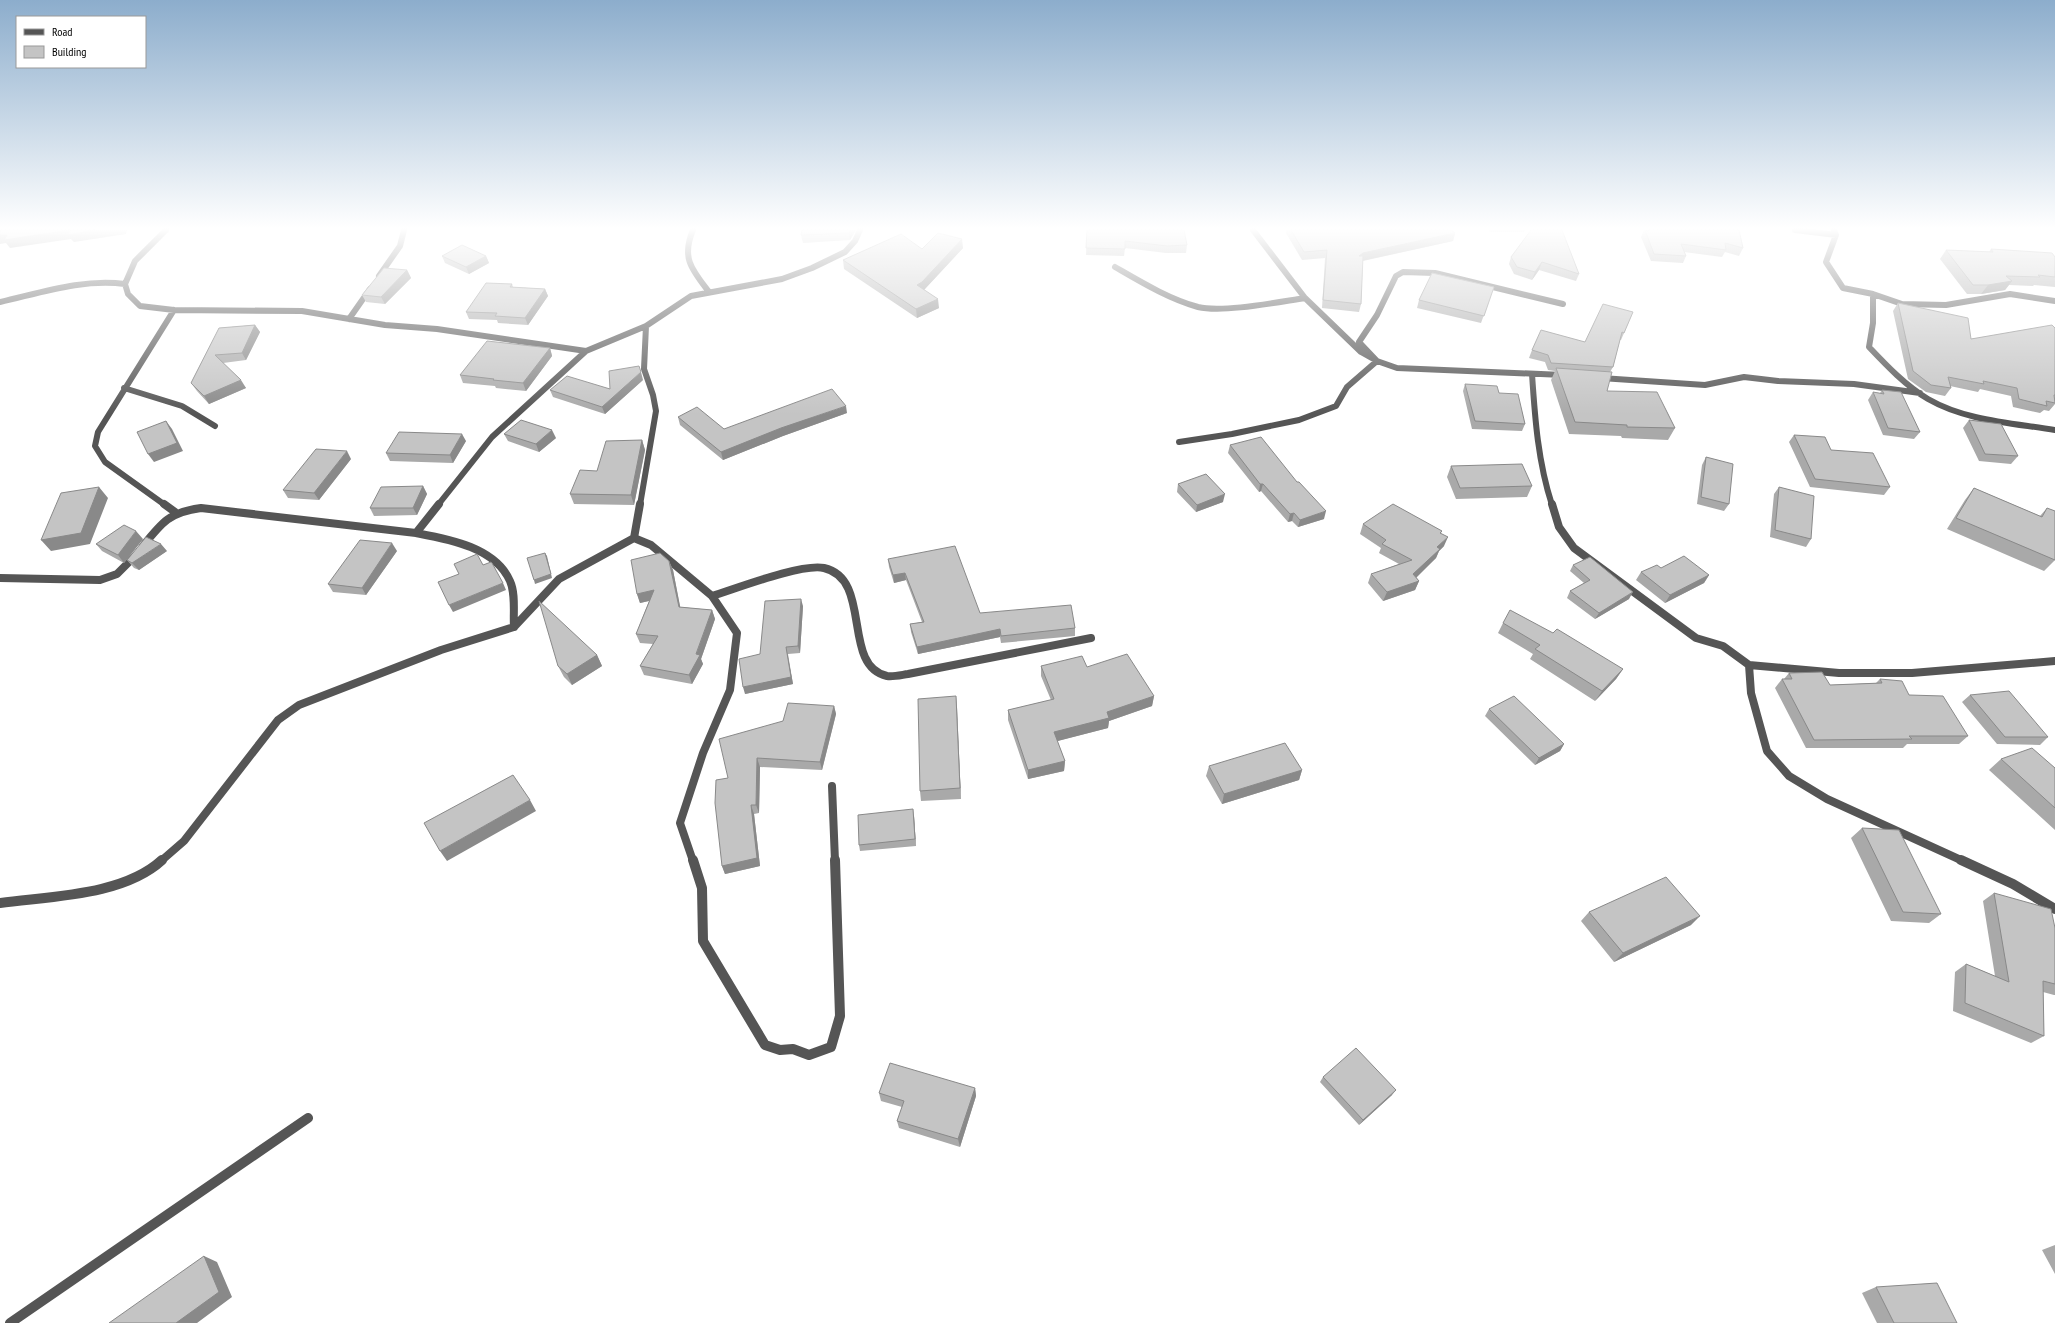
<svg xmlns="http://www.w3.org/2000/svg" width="2055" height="1323" font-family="'PT Sans Narrow',sans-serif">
	<rect width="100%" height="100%" fill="#fff"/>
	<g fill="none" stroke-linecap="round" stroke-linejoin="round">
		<!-- street-far2 -->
		<path stroke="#555" stroke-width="6" d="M693 230C681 258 692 270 709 292
			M1253 230 1305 298 1361 352 1377 361 1397 368 1563 375
			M1795 230 1836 235
			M1834 230 1836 235 1826 262 1843 288 1873 294V323L1869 347C1887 366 1906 386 1928 399 1966 421 2013 423 2055 430
			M1115 267C1141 282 1169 299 1198 307 1223 313 1278 302 1305 298
			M379 276 400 246 404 230
			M125 284 135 261 166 230
			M1873 294 1902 304 1946 305 2010 294 2055 301
			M0 302C40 293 84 278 125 284L128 294 140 306 174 310 302 311 385 325 437 329 586 351 646 326 691 296 782 279 812 268 845 252 855 241 860 230
			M349 319 370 289
			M1532 374C1535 419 1538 462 1552 505
			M1601 378 1705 385 1744 377 1778 381 1854 384 1920 393
			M124 388 182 406 215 426
			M1179 442 1232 434 1299 420 1336 406 1347 387 1377 361 1359 342 1377 315 1396 276 1403 272 1435 273 1563 304
			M165 505 105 462 95 446 98 432 174 310
			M438 505 492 437 586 351
			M640 505 656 411 653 395 644 369 646 326"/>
		<!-- street-far1 -->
		<path stroke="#555" stroke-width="8" d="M164 504 175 512
			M439 504 416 533C448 539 495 547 510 581 516 594 513 613 514 627
			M1552 504 1559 527 1574 548 1696 638 1723 646 1749 665 1839 673H1912L2055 661
			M634 538 640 504
			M143 546C162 522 170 512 201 508L416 533
			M0 578 100 580 117 574 136 555
			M712 596C735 589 802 563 824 568 873 579 841 666 887 676 893 677 901 675 908 674L1091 638
			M1749 665 1751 693 1767 751 1789 776 1827 799 1963 861
			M832 786 835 861
			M161 861 184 841 278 720 299 705 441 650 514 627 559 579 634 538 651 545 712 596 737 633 730 690 703 753 680 823 693 861"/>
		<!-- street -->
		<path stroke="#555" stroke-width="10" d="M693 860 702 888 703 941 765 1045 780 1050 793 1049 809 1055 831 1047 840 1016 835 860
			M1961 860 2013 884 2055 909
			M0 903C50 896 123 896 162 860
			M10 1323 308 1118"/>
	</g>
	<!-- wall -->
	<path fill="#a9a9a9" d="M856 230 850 240 803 243 801 235Z
		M1087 230 1187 245 1186 253H1166L1125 248 1124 256 1086 255Z
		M1287 230H1451L1455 233 1453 241 1363 261 1361 304 1359 312 1322 308 1325 258 1302 260 1286 233Z
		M1489 230H1525L1524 232H1490Z
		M1531 230 1579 274 1576 281 1539 270 1532 280 1514 274 1509 264 1511 257Z
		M1644 230H1739L1743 248 1739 256 1725 252 1722 257 1684 252 1686 256 1683 263 1651 261 1641 237Z
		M963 248 924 290 939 308 917 318 844 269 843 260 922 249Z
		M1991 249 2055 257V287L2034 285 2033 286 2009 285 2005 290 1981 294H1967L1940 259 1946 250 1989 252Z
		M442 256H486L489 263 469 274 445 263Z
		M407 270 411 278 385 304 366 302 362 295Z
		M512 284 513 287 545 289 548 296 528 325 498 323 497 320 469 319 466 312Z
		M1494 287 1481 323 1417 308 1419 300Z
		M1898 303 1971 339 2055 328V404L2049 411 2044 410 2040 413 2013 407 2011 396 1980 389 1978 392 1950 386 1951 388 1945 396 1926 392 1908 379 1893 311Z
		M1633 312 1621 340H1620L1613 367 1610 372 1607 391 1675 428 1668 440 1622 438 1621 436 1569 434 1551 380 1555 371 1548 370 1545 362 1529 358 1532 350 1585 342Z
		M255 325 260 332 246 360 223 363 246 388 209 404 197 391 191 383 219 328Z
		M550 348 552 356 526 391 496 388 495 386 463 383 460 375Z
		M643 380 605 414 553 397 550 390 610 389Z
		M1465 384 1499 393 1525 424 1522 431 1472 429 1463 391Z
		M1882 390 1920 432 1914 439 1883 435 1868 400 1873 392 1880 393Z
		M847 413 783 436 723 460 680 425 678 417 724 429Z
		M1969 420 2018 456 2011 464 1979 461 1963 428Z
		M504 434 556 438 539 452 508 441Z
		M1794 435 1831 450 1890 487 1884 495 1810 487 1789 442Z
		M642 440 645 450 634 505 574 504 570 494Z
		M466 441 453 463 390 461 386 453Z
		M1230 445 1324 519 1298 527 1292 521 1288 522 1261 491 1259 492 1228 453Z
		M1706 457 1729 504 1724 511 1697 504 1702 465Z
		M351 459 319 500 288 498 283 490Z
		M1451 466 1532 486 1527 497 1456 499 1447 477Z
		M1178 484 1223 502 1196 512 1177 492Z
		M423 486 427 494 417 515 374 516 370 508Z
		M1779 487 1811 539 1806 547 1770 537 1774 494Z
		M1974 488 2040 516 2047 508 2055 560 2044 571 1947 529 1965 500Z
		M1363 524 1442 531 1441 533 1444 546 1439 551 1436 558 1416 577 1419 581 1415 590 1383 601 1368 583 1371 574 1399 564 1379 553 1381 548 1360 534Z
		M143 539 124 563 102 551 96 544Z
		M167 551 139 570 134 568 127 560Z
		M397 551 366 595 333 592 328 584Z
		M888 559 980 613 1075 628V636L1001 643 1000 637 918 654 911 632 910 624 922 622 906 580 894 583 889 567Z
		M669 561 673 570 680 607 712 610 715 619 701 659 703 664 692 684 644 675 640 666 653 644 640 643 636 634 649 601 640 603 637 594Z
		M1573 565 1629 599 1595 619 1567 598 1570 591 1584 583 1570 571Z
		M1661 568 1709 575 1704 583 1665 603 1636 580 1641 572Z
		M803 606 800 653 788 654 793 684 745 694 760 654Z
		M1503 623 1623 669 1616 679 1595 701 1530 659 1533 654 1498 633Z
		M597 655 602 666 572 685 564 677 558 666Z
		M1041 666 1087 667 1154 696 1152 706 1109 721 1108 728 1057 741 1065 761 1064 771 1028 779 1008 720V710L1051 700 1041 676Z
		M1789 673 1830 685 1876 683 1880 679 1909 695 1968 736 1959 744H1907L1903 748H1806L1775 688 1782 679H1784Z
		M1970 695 2048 737 2040 745 1997 744 1962 702Z
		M956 696 961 799 921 801 920 791Z
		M834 706 836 714 822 770 760 767 759 813 754 814 760 866 725 874 722 866 728 778 783 721Z
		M1489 709 1564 744 1560 751 1535 765 1485 716Z
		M2001 759 2055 768V830L1989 770Z
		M1209 766 1302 770 1299 780 1222 804 1206 776Z
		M914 816 916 846 860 851 859 845Z
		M1862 828 1941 914 1929 923 1891 921 1851 838Z
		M1994 893 2055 928V995H2054L2043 992 2044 1036 2031 1043 1953 1011 1955 972 1966 964 1995 976 1983 901Z
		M1589 912 1691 925 1614 962 1581 921Z
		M1323 1077 1392 1095 1359 1125 1320 1082Z
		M975 1088 976 1096 960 1147 899 1128 897 1121 902 1107 881 1101 879 1093Z
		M2055 1245V1274L2042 1250Z
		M1876 1287 1957 1323H1877L1862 1293Z"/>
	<!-- shaded-wall -->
	<path fill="#898989" d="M70 230H127L126 234 74 242 71 239 10 248 6 243 0 244V235Z
		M850 230H856L850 240 849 233Z
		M1455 233 1453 241 1361 261 1359 256 1363 253Z
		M962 239 963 248 923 291 917 285Z
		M486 256 489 263 469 274 466 267Z
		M1542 262 1539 270 1532 280 1535 272Z
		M407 270 411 278 385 304 381 297Z
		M2012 281 2005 290 1981 294 1988 285Z
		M545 289 548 296 528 325 525 318Z
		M938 299 939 308 917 318 916 309Z
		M255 325 260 332 246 360 242 353Z
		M550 348 552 356 526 391 523 383Z
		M641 372 643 380 605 414 602 407Z
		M241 380 246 388 209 404 204 396Z
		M846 406 847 413 783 436 723 460 721 452 781 428Z
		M166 421 172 429 183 451 154 462 148 454Z
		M552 430 556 438 539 452 536 444Z
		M462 434 466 441 453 463 450 455Z
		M642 440 645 450 634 505 631 495Z
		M347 451 351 459 319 500 314 493Z
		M1260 484H1263L1261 491 1259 492Z
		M423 486 427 494 417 515 413 508Z
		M99 487 108 498 90 544 51 551 41 540Z
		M1225 494 1223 502 1196 512 1197 505Z
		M1326 511 1324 519 1298 527 1300 520Z
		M1294 513 1292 521 1288 522 1290 514Z
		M136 531 143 539 124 563 118 555Z
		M1448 537 1444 546 1439 551 1436 558 1410 584 1413 574 1437 547Z
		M392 543 397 551 366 595 362 588Z
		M161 544 167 551 139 570 132 563Z
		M545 553 547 556 552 578 535 584 534 580Z
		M669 561 673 570 682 616 679 607Z
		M905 573 906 580 894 583 893 575Z
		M1709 575 1704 583 1665 603 1670 595Z
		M1419 581 1415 590 1383 601 1387 592Z
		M503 583 506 590 453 612 449 605Z
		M654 590 657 599 640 603 637 594Z
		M1633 592 1629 599 1595 619 1599 613Z
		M801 599 803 606 800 653 798 646Z
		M712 610 715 619 701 659 703 664 692 684 689 675Z
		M1000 629V637L918 654 917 647Z
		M786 647 793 684 745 694 743 687Z
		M597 655 602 666 572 685 567 674Z
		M1623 669 1616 679 1595 701 1602 691Z
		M956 696 957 707 961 799 960 788Z
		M1154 696 1152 706 1109 721 1108 728 1054 742V732L1107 712Z
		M834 706 836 714 822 770 820 762Z
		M1564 744 1560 751 1535 765 1539 758Z
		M757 758 760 767 759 813 756 805Z
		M1065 761 1064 771 1028 779V770Z
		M1302 770 1299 780 1222 804 1224 794Z
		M530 800 536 811 447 861 440 851Z
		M751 805 754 814 760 866 725 874 722 866Z
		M913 809 914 816 916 846 915 839Z
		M1700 916 1691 925 1614 962 1623 953Z
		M975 1088 976 1096 960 1147 958 1139Z
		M1396 1090 1392 1095 1359 1125 1363 1120Z
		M204 1256 217 1262 232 1297 197 1323H176Z"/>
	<!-- building -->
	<path fill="#c4c4c4" stroke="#898989" d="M0 230H95L68 235 70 230 4 240 7 235H0Z
		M802 230H850L849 233 801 235Z
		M1087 230H1184L1187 245 1167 246 1125 241V249L1086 248Z
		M1291 230H1451L1455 233 1363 253 1359 256H1363L1361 304 1323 300 1327 250 1304 252Z
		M1531 230H1562L1579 274 1542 262 1535 272 1517 267 1511 257Z
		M1645 230 1648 231V230H1739L1743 248 1725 243 1726 250 1681 244 1686 256 1654 254Z
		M938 233 962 239 922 282 917 285 938 299 916 309 843 260 901 234 922 249Z
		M462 245 486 256 466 267 442 256Z
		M1991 249 2052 253 2055 257V277L2038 275 2040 277 2006 276 2012 281 1988 285H1973L1946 250 1993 252Z
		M384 268 407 270 381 297 362 295Z
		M1432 273 1494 287 1484 316 1419 300Z
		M486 283 512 284 510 287 545 289 525 318 495 316 497 313 466 312Z
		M1898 303 1968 318 1971 339 2052 325 2055 328V395H2054L2055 403 2046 401 2047 406 2019 399 2017 388 1983 381 1984 384 1948 377 1951 388 1931 385 1913 371Z
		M1603 304 1633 312 1624 333 1622 332 1613 367 1551 363 1548 355 1532 350 1541 330 1585 342Z
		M255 325 242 353 215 355 241 380 204 396 191 383 219 328Z
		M487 341 550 348 523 383 493 380 494 379 460 375Z
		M639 366 641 372 602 407 550 390 567 376 610 389 609 371Z
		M1556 368 1612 372 1607 391 1657 392 1675 428 1627 427V425L1575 422Z
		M1465 384 1497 386 1499 393 1518 394 1525 424 1475 421Z
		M832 389 846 406 781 428 721 452 678 417 697 407 724 429Z
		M1882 390 1901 392 1920 432 1888 428 1873 392 1884 394Z
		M521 420 552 430 536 444 504 434Z
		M1969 420 2001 424 2018 456 1985 454Z
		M166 421 177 443 148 454 137 432Z
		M399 432 462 434 450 455 386 453Z
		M1794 435 1825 437 1831 450 1873 453 1890 487 1815 479Z
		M1261 437 1297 482H1299L1326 511 1300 520 1294 513 1290 514 1263 484H1260L1230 445Z
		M642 440 631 495 570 494 580 470 597 471 606 441Z
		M316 449 347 451 314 493 283 490Z
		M1706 457 1733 464 1729 504 1701 497Z
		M1522 464 1532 486 1460 488 1451 466Z
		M1206 474 1225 494 1197 505 1178 484Z
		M423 486 413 508H370L381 487Z
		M99 487 81 533 41 540 61 493Z
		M1779 487 1814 496 1811 539 1775 530Z
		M1974 488 2042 517 2047 508 2055 511V560L1956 518Z
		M1393 504 1442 531 1440 533 1448 537 1437 547 1440 549 1413 574 1419 581 1387 592 1371 574 1412 560 1382 544 1386 540 1363 524Z
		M124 525 136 531 118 555 96 544Z
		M146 537 161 544 132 563 127 560Z
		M360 540 392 543 362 588 328 584Z
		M955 546 980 613 1071 605 1075 628 1001 636 1000 629 917 647 910 624 924 622 905 573 893 575 888 559Z
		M545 553 551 574 534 580 527 558Z
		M660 553 669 561 679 607 712 610 696 654 700 655 689 675 640 666 658 636 636 634 654 590 637 594 631 560Z
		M477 554 483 565 491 562 492 563 503 583 449 605 438 582 459 574 454 564Z
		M1684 556 1709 575 1670 595 1641 572 1657 565 1661 568Z
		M1590 557 1633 592 1599 613 1570 591 1590 580 1573 565Z
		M801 599 798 646 786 647 791 677 743 687 739 659 760 654 765 601Z
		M539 601 597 655 567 674 558 666Z
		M1510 610 1553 633 1557 629 1623 669 1602 691 1535 649 1540 645 1503 623Z
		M1127 654 1154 696 1107 712 1109 718 1054 732 1065 761 1028 770 1008 710 1054 699 1041 666 1082 656 1087 667Z
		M1822 672 1830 685 1882 683 1880 679 1902 681 1909 695 1943 696 1968 736H1909L1912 739 1814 740 1782 679H1792L1789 673Z
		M2009 691 2048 737H2005L1970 695Z
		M956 696 960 788 920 791 918 699Z
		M1514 696 1564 744 1539 758 1489 709Z
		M788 703 834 706 820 762 757 758 756 805H751L757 858 722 866 715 803 716 780 728 778 719 739 783 721Z
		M1285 743 1302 770 1224 794 1209 766Z
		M2032 748 2055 768V808L2001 759Z
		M513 775 530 800 440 851 424 823Z
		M913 809 915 839 859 845 858 815Z
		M1862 828 1899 830 1941 914 1903 912Z
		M1666 877 1700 916 1623 953 1589 912Z
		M1994 893 2051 909 2055 928V984L2043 981 2044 1036 1965 1003 1966 964 2009 982Z
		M1356 1048 1396 1090 1363 1120 1323 1077Z
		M890 1063 975 1088 958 1139 897 1121 904 1101 879 1093Z
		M204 1256 219 1292 176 1323H109Z
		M1937 1283 1957 1323H1894L1876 1287Z"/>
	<!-- sky -->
	<linearGradient id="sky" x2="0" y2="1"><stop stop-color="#8cadcc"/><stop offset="0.55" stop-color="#fff"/><stop offset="1" stop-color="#fff" stop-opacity="0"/></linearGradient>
	<rect width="2055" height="415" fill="url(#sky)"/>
	<!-- legend -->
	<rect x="16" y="16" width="130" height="52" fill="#ffffff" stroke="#999999"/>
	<rect x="24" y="29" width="20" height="6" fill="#555555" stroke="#999999"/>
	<text x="52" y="36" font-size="12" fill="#000000">Road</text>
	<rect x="24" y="46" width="20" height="12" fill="#c4c4c4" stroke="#999999"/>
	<text x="52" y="56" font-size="12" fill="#000000">Building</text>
</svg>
